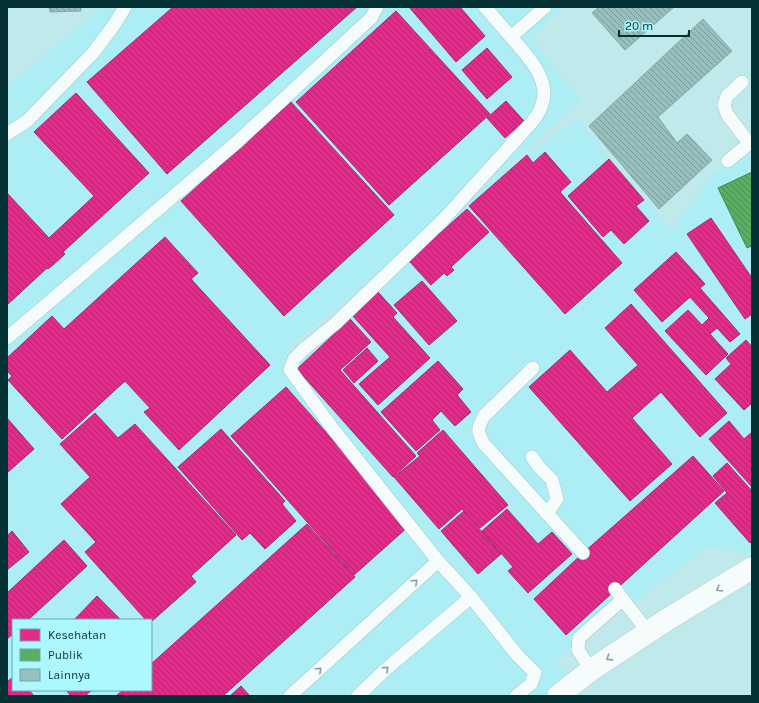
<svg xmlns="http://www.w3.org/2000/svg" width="759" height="703" font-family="Karla,sans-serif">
	<defs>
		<pattern id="health-back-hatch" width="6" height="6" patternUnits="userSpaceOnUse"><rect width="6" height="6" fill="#e7298a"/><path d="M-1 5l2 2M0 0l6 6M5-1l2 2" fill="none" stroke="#b92472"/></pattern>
		<pattern id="public-back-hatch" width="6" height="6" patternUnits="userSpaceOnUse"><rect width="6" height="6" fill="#5aae61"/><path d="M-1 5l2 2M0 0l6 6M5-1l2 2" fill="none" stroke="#488e51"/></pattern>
		<pattern id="building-back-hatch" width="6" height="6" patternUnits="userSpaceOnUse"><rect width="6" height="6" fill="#96bfbd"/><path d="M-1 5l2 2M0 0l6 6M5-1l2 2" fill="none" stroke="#789c9a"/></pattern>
	</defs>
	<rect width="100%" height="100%" fill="#c0e9ec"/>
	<!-- built -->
	<path fill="#adeef4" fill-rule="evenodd" d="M101 7H564L531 38 581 100 491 180 578 119 672 231 711 174 752 154V551L747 554 707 547 555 661 567 675 544 696H7V87ZM429 234 292 368 329 412 286 371 291 345ZM13 620H151V690H13Z"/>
	<!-- health -->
	<path fill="url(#health-back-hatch)" stroke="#a32b70" d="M173 7H357L167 174 87 82Z
		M409 7H460L485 36 456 62Z
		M396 11 490 114 389 205 296 102Z
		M487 48 512 77 487 99 462 70Z
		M76 93 149 173 63 252 65 254 53 265 48 269 47 268 7 305V193L49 238 94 196 34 132Z
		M506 101 524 121 505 138 487 118Z
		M291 102 394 215 284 316 181 201Z
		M545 152 571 182 560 192 622 263 565 314 469 206 527 155 533 163Z
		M609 159 644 200 636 206 649 221 624 244 611 230 603 237 568 196Z
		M467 209 489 232 451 267 454 270 447 276 444 273 431 285 409 261Z
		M711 218 752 278V314L745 319 687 234Z
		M165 237 198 273 191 279 270 365 179 450 144 412 150 408 125 381 62 439 8 380 12 376 7 371V358L52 316 64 329Z
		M676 252 705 284 700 288 740 334 730 342 717 328 710 334 728 354 706 375 665 331 688 310 702 325 709 318 690 297 662 322 634 290Z
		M422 281 457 321 429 345 394 305Z
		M377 291 397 313 393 317 430 358 378 405 359 384 390 357 351 314Z
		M631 304 727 413 700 437 661 392 632 418 672 464 630 501 529 387 570 350 607 392 638 365 605 328Z
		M350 319 371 342 340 370 416 456 393 477 297 369Z
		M746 340 752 347V403L744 410 715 379 731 364 726 358Z
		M367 348 378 361 354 383 343 370Z
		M438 361 463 389 457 395 471 412 455 426 441 411 432 420 440 430 416 451 381 412Z
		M286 387 409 526 354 575 231 436Z
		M95 413 118 438 135 424 236 535 191 576 196 582 151 622V620H146L85 552 96 542 61 504 90 477 60 444Z
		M7 418 34 449 7 473Z
		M729 421 744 439 752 432V487L709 439Z
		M221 429 285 501 282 504 296 521 265 549 250 533 242 540 178 467Z
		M443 430 508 505 480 528 462 509 439 529 394 477 420 456 417 453Z
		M693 456 724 491 566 635 534 599 583 553Z
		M727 463 752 491V541L750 543 715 503 727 493 713 476Z
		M507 509 538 544 552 532 572 554 528 593 508 571 513 567 482 531Z
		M464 511 501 554 478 574 441 531Z
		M307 524 355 577 223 696H116L123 690H151V664Z
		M12 531 29 552 7 570V536Z
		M64 540 87 566 28 620H13V634L7 639V593Z
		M97 596 121 620H74Z
		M13 677V690H29L34 696H7V682Z
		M241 686 250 696H230Z
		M66 690H92L85 696H71Z"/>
	<!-- public -->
	<path fill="url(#public-back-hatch)" stroke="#408854" d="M752 172V246L747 248 718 188Z"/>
	<!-- building -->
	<path fill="url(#building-back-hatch)" stroke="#83a9a7" d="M49 7H81V11L50 12Z
		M599 7H674L625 50 592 13Z
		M703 19 732 51 658 117 677 143 687 134 712 160 659 209 589 126Z"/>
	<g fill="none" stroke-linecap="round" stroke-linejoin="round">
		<!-- service casing -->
		<g stroke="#a0c5c8" stroke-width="14">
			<path id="service" d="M485 7 511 37
				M742 82 727 96 724 105 727 114 749 143
				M7 134 27 121 93 53 114 25 125 7
				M728 161 752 141
				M7 338 236 143 371 18 377 7
				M533 368 484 416C477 429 477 431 484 444L583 553
				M532 457 539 467 552 480 557 499 547 514
				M615 589 648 632
				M591 670 578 650 579 638 623 599
				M290 696 438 561
				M358 696 385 670 471 597
				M516 696 531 684 535 673 518 656 471 597 438 561 333 429 290 370 294 359 304 349 336 323 442 221 533 121C536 116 541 110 542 104 551 79 526 55 511 37L545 7"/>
		</g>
		<!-- minor casing -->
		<g stroke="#a0c5c8" stroke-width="23">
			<path id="minor" d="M558 696 591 670 668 619 752 568"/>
		</g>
		<!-- service -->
		<use href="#service" stroke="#f6fcfc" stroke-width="13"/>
		<!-- minor -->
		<use href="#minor" stroke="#f6fcfc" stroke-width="22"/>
	</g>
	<!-- one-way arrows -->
	<defs><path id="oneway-chevron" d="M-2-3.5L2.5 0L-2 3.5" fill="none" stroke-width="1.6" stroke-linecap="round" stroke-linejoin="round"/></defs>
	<g stroke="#89a1a2">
		<use href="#oneway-chevron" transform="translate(415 582) rotate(-42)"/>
		<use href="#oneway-chevron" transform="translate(719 589) rotate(149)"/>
		<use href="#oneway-chevron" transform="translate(609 658) rotate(147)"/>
		<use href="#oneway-chevron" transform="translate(386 669) rotate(-42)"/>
		<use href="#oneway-chevron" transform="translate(319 670) rotate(-42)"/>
	</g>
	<!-- border -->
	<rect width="759" height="703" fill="none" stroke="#033134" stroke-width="16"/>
	<!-- legend -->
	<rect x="12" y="619" width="140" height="72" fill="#adf8ff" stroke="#69a8ae"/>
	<rect x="20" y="629" width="20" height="12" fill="#e7298a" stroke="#69a8ae"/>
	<text x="48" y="639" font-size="12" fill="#033134">Kesehatan</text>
	<rect x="20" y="649" width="20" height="12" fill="#5aae61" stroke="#69a8ae"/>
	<text x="48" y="659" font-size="12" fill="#033134">Publik</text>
	<rect x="20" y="669" width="20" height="12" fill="#96bfbd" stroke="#69a8ae"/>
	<text x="48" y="679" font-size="12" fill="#033134">Lainnya</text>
	<!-- scale -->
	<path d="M619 30v6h70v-6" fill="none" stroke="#033134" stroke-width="2"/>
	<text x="625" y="30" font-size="12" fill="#033134" stroke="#adf8ff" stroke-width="3" paint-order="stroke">20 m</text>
</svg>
